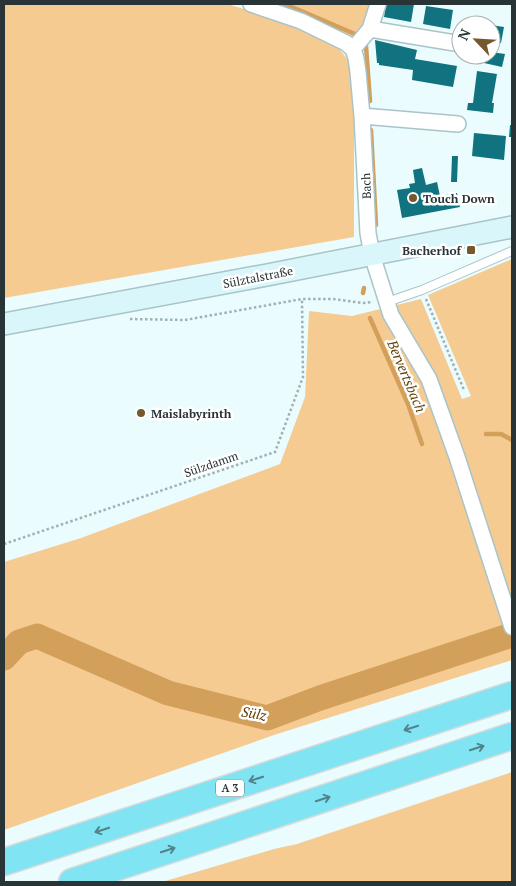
<svg xmlns="http://www.w3.org/2000/svg" width="516" height="886" font-family="'PT Serif',serif">
	<rect width="100%" height="100%" fill="#ebfcfe"/>
	<!-- green -->
	<path fill="#f6cb92" d="M4 4H227L296 24 337 46 348 60 354 80V237L4 298Z
		M275 4H371L362 33 352 40Z
		M512 259V660L277 734 4 830V562L81 538 280 464 305 397 309 311 352 316 421 299 462 399 471 396 428 295Z
		M512 772V882H162L274 849 297 844Z"/>
	<g fill="none" stroke-linecap="round" stroke-linejoin="round">
		<!-- stream -->
		<path stroke="#d2a05b" stroke-width="4.5" d="M285 4 355 34
			M366 46 370 101
			M371 130 376 225
			M363 293 364 288
			M370 318 408 404 422 444
			M486 434H501L512 440"/>
		<!-- river -->
		<path stroke="#d2a05b" stroke-width="25" d="M4 658 19 642 37 636 168 693 267 718 320 698 512 635"/>
	</g>
	<!-- building -->
	<path fill="#10737f" d="M386 4H414L411 22 384 17Z
		M426 6 453 10 450 29 423 24Z
		M474 22 485 24V25H473Z
		M491 25 504 27 501 43 491 41Z
		M375 40 417 50 415 59 457 66 453 87 412 80 413 70 379 65V63H377Z
		M491 52 505 54 502 67 484 63 485 55H491Z
		M477 71 497 74 492 103H494L493 113 467 110 468 103H473Z
		M510 125H512V137H509Z
		M474 133 506 136 504 160 472 156Z
		M452 156H458L457 182H451Z
		M422 168 426 185 437 182 440 196 457 193 460 207 402 218 397 190 410 188 409 184 415 183 413 170Z"/>
	<g fill="none" stroke-linecap="round" stroke-linejoin="round">
		<!-- service casing -->
		<g stroke="#a9c4c8" stroke-width="10">
			<path id="service" d="M387 302 422 290 512 251"/>
		</g>
		<!-- minor casing -->
		<g stroke="#a9c4c8" stroke-width="18">
			<path id="minor" d="M251 4 301 21 346 43 353 49 356 58 358 72 362 116 368 233 372 255 391 315 429 379 457 457 512 627
				M370 29 461 44
				M353 49 370 29 378 4
				M362 116 458 124"/>
		</g>
		<!-- secondary casing -->
		<g stroke="#a9c4c8" stroke-width="24">
			<path id="secondary" d="M4 324 267 275 512 227"/>
		</g>
		<!-- motorway casing -->
		<g stroke="#d8dadb" stroke-width="29">
			<path id="motorway" d="M4 862 512 695
				M72 882 512 736"/>
		</g>
		<!-- path -->
		<path stroke="#a2b0b2" stroke-width="2.5" stroke-dasharray="2.5 2.5" stroke-linecap="butt" d="M426 299 464 390
			M130 319 185 320 302 299H333L363 303 373 302
			M4 544 275 452 303 377 302 299"/>
		<!-- service -->
		<use href="#service" stroke="#fff" stroke-width="8"/>
		<!-- minor -->
		<use href="#minor" stroke="#fff" stroke-width="15"/>
		<!-- secondary -->
		<use href="#secondary" stroke="#d9f7fb" stroke-width="21"/>
		<!-- motorway -->
		<use href="#motorway" stroke="#80e4f3" stroke-width="26"/>
	</g>
	<!-- one-way arrows -->
	<defs><path id="oneway-shaft" d="M-6 0H5M1.5-3L5.5 0L1.5 3" fill="none" stroke-width="1.6" stroke-linecap="round" stroke-linejoin="round" transform="scale(1.25)"/></defs>
	<g stroke="#50838b">
		<use href="#oneway-shaft" transform="translate(411 728) rotate(162)"/>
		<use href="#oneway-shaft" transform="translate(477 748) rotate(-18)"/>
		<use href="#oneway-shaft" transform="translate(256 779) rotate(162)"/>
		<use href="#oneway-shaft" transform="translate(323 799) rotate(-18)"/>
		<use href="#oneway-shaft" transform="translate(102 830) rotate(162)"/>
		<use href="#oneway-shaft" transform="translate(168 850) rotate(-18)"/>
	</g>
	<!-- markers -->
	<g fill="#76582d" stroke="#fff" stroke-width="2">
		<circle cx="413" cy="198" r="5"/>
		<rect x="466" y="245" width="10" height="10" rx="2.5"/>
		<circle cx="141" cy="413" r="5"/>
	</g>
	<g text-anchor="middle" dominant-baseline="central" stroke-width="5" stroke-linejoin="round" paint-order="stroke">
		<!-- shield labels -->
		<rect fill="#fff" stroke="#697172" stroke-width="1" x="216" y="779.5" width="28" height="17" rx="4"/>
		<g font-size="11" font-weight="bold" fill="#293436">
			<text x="230" y="788">A 3</text>
		</g>
		<!-- street labels -->
		<g font-size="12" fill="#293436" stroke="#fff">
			<text transform="translate(366 186) rotate(-92)">Bach</text>
			<text transform="translate(258 277) rotate(-11)">Sülztalstraße</text>
			<text transform="translate(211 464) rotate(-19)">Sülzdamm</text>
		</g>
		<!-- poi labels -->
		<g font-size="12" font-weight="bold" fill="#293436" stroke="#fff" text-anchor="start">
			<text x="423" y="198">Touch Down</text>
			<text x="461" y="250" text-anchor="end">Bacherhof</text>
			<text x="151" y="413">Maislabyrinth</text>
		</g>
		<!-- water labels -->
		<g font-size="14" font-style="italic" fill="#603f05" stroke="#fff">
			<text transform="translate(407 376) rotate(67)">Bervertsbach</text>
			<text transform="translate(254 713) rotate(10)">Sülz</text>
		</g>
	</g>
	<!-- border -->
	<rect width="516" height="886" fill="none" stroke="#293436" stroke-width="10"/>
	<!-- north arrow -->
	<g transform="translate(476 40) rotate(295)"><circle r="24" fill="#ffffff" stroke="#a9aeaf"/>
	<path d="M0-4L9 19L0 12L-9 19Z" fill="#76582d"/>
	<text y="-8" font-size="14" font-weight="bold" text-anchor="middle" fill="#293436">N</text>
	</g>
</svg>
